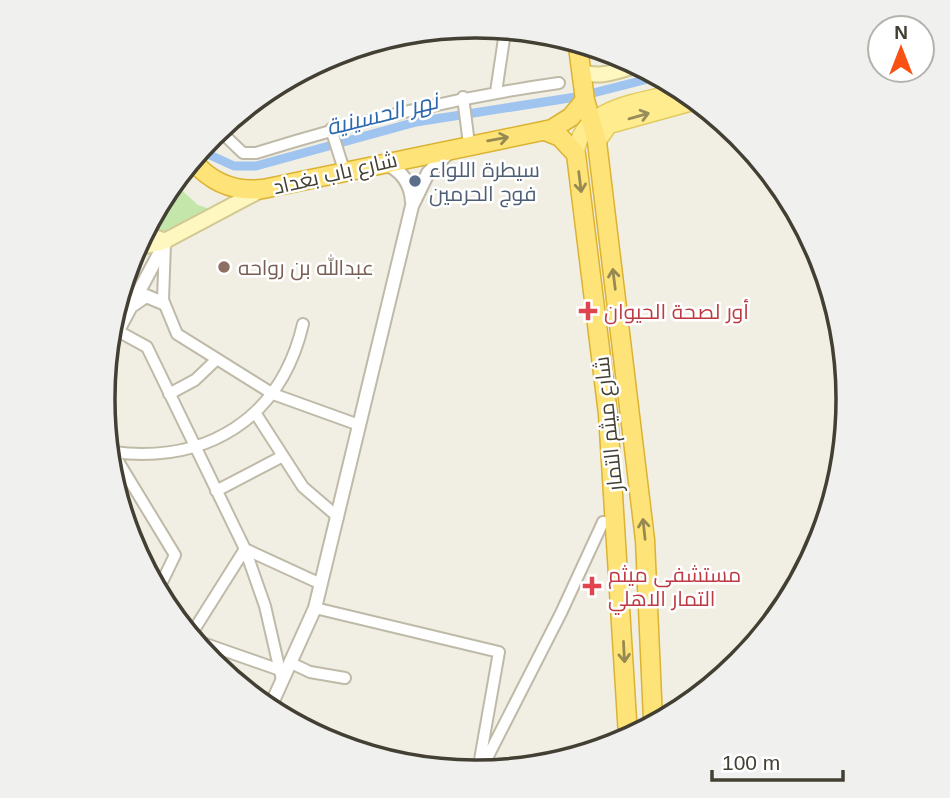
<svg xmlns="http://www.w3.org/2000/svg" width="950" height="798" font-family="Arial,Cairo,sans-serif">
	<rect width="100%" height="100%" fill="#f1efe3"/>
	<!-- green -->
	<path fill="#c4e6ab" d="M177 186 198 205 210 209 162 236 155 233 152 224Z"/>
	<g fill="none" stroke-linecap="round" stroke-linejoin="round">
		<!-- canal -->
		<path stroke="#9ec4ef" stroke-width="9" d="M593 93 652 78
			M201 151 234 166H256L416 122 576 97"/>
		<!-- minor casing -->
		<g stroke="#bfbaa8" stroke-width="14">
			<path id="minor" d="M496 92 505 32
				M463 97 469 144
				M331 129 344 170
				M219 130 243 153H256C359 121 453 98 559 83
				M165 243 163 300 177 334 273 394 359 425
				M116 330 147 347 245 549 265 606 282 680
				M169 394 195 380 216 360
				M256 414 303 487 338 517
				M113 452C208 464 281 418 303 324
				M113 453 175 555 160 586
				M216 491 283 456
				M315 608 499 652 478 771
				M192 633 245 549 321 584
				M197 641 280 670
				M291 663 310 672 345 678
				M482 768 561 613 603 522 617 523"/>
		</g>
		<!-- tertiary casing -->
		<g stroke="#bfbaa8" stroke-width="16">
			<path id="tertiary" d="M384 163C401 170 411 183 412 202
				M133 305 146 296 163 303
				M115 336 166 241
				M272 703 315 608 412 206 428 173 449 152"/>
		</g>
		<!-- secondary casing -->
		<g stroke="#d2c892" stroke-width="18">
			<path id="secondary" d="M580 70C597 80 617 71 635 66
				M146 234 166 241
				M136 248 161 243 261 190"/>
		</g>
		<!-- primary casing -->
		<g stroke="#e2cb5f" stroke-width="19">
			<path id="primary" d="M597 142 609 125 689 103
				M576 154C579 107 640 102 675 93"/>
		</g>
		<!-- trunk casing -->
		<g stroke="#dcb232" stroke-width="21">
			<path id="trunk" d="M578 47 585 100 597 142 645 540 653 720
				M545 131 560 137 576 154 608 414 628 736
				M194 162C212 183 235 192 263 189L552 129 571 117 585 100"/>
		</g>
		<!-- minor -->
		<use href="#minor" stroke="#fff" stroke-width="10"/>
		<!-- tertiary -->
		<use href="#tertiary" stroke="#fff" stroke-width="12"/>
		<!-- secondary -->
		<use href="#secondary" stroke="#fef7c0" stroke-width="14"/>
		<!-- primary -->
		<use href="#primary" stroke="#feec8f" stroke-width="16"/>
		<!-- trunk -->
		<use href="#trunk" stroke="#fee478" stroke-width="18"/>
	</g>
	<!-- one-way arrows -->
	<defs><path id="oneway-shaft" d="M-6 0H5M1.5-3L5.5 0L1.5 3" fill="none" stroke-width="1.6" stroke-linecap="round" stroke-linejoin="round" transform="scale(1.75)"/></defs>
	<use stroke="#978d5c" href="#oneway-shaft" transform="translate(639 116) rotate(-16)"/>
	<g stroke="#978952">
		<use href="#oneway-shaft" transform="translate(498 139) rotate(-10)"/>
		<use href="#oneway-shaft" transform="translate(580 182) rotate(83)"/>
		<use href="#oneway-shaft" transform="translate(614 279) rotate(-97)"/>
		<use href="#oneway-shaft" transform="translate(644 529) rotate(-96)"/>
		<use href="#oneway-shaft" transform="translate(624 652) rotate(87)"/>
	</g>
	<!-- markers -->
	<circle fill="#5c6f8a" stroke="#fff" stroke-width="2.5" cx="415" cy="181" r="7"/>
	<circle fill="#8d6e63" stroke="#fff" stroke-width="2.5" cx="224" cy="267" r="7"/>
	<g fill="#e0444e" stroke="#fff" stroke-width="2.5">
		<path d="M584.5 300.5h7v7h7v7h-7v7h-7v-7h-7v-7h7z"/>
		<path d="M588.5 575.5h7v7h7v7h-7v7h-7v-7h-7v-7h7z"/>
	</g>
	<g text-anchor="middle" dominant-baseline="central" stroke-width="5" stroke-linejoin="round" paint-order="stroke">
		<!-- service labels -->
		<g font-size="21" fill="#4e5e75" stroke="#fff" text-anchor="start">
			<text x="429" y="169">سيطرة اللواء<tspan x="429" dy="24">فوج الحرمين</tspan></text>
		</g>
		<!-- street labels -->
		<g font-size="21" fill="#433f33" stroke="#fff">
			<text transform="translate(335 173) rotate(-13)">شارع باب بغداد</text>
			<text transform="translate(608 424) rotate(-96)">شارع ميثم التمار</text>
		</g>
		<!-- education labels -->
		<g font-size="21" fill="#785e54" stroke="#fff" text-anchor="start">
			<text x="238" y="267">عبدالله بن رواحه</text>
		</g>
		<!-- health labels -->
		<g font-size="21" fill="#be3a42" stroke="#fff" text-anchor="start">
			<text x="604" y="311">أور لصحة الحيوان</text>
			<text x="608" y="574">مستشفى ميثم<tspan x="608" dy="24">التمار الاهلي</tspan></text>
		</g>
		<!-- water labels -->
		<g font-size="23" font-style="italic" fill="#2e68ad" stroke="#fff">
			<text transform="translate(382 114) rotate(-14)">نهر الحسينية</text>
		</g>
	</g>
	<!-- crop -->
	<path d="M0 0H950V798H0ZM475 38H476A360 360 0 0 1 836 398V400A360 360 0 0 1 476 760H475A360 360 0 0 1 115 400V398A360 360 0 0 1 475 38Z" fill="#f0f0ef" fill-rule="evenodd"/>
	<path fill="none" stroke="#433f33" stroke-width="3.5" d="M475 38H476A360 360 0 0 1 836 398V400A360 360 0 0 1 476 760H475A360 360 0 0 1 115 400V398A360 360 0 0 1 475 38Z"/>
	<!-- north arrow -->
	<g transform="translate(901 49)"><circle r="33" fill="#ffffff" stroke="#b4b2ad" stroke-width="2"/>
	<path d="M0-5L12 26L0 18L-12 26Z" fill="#f95112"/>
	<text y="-10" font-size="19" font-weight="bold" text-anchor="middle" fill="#433f33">N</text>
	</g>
	<!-- scale -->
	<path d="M712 770v10h131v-10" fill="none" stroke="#433f33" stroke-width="3.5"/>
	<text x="722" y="770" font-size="21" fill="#433f33" stroke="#ffffff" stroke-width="5" paint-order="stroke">100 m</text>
</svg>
